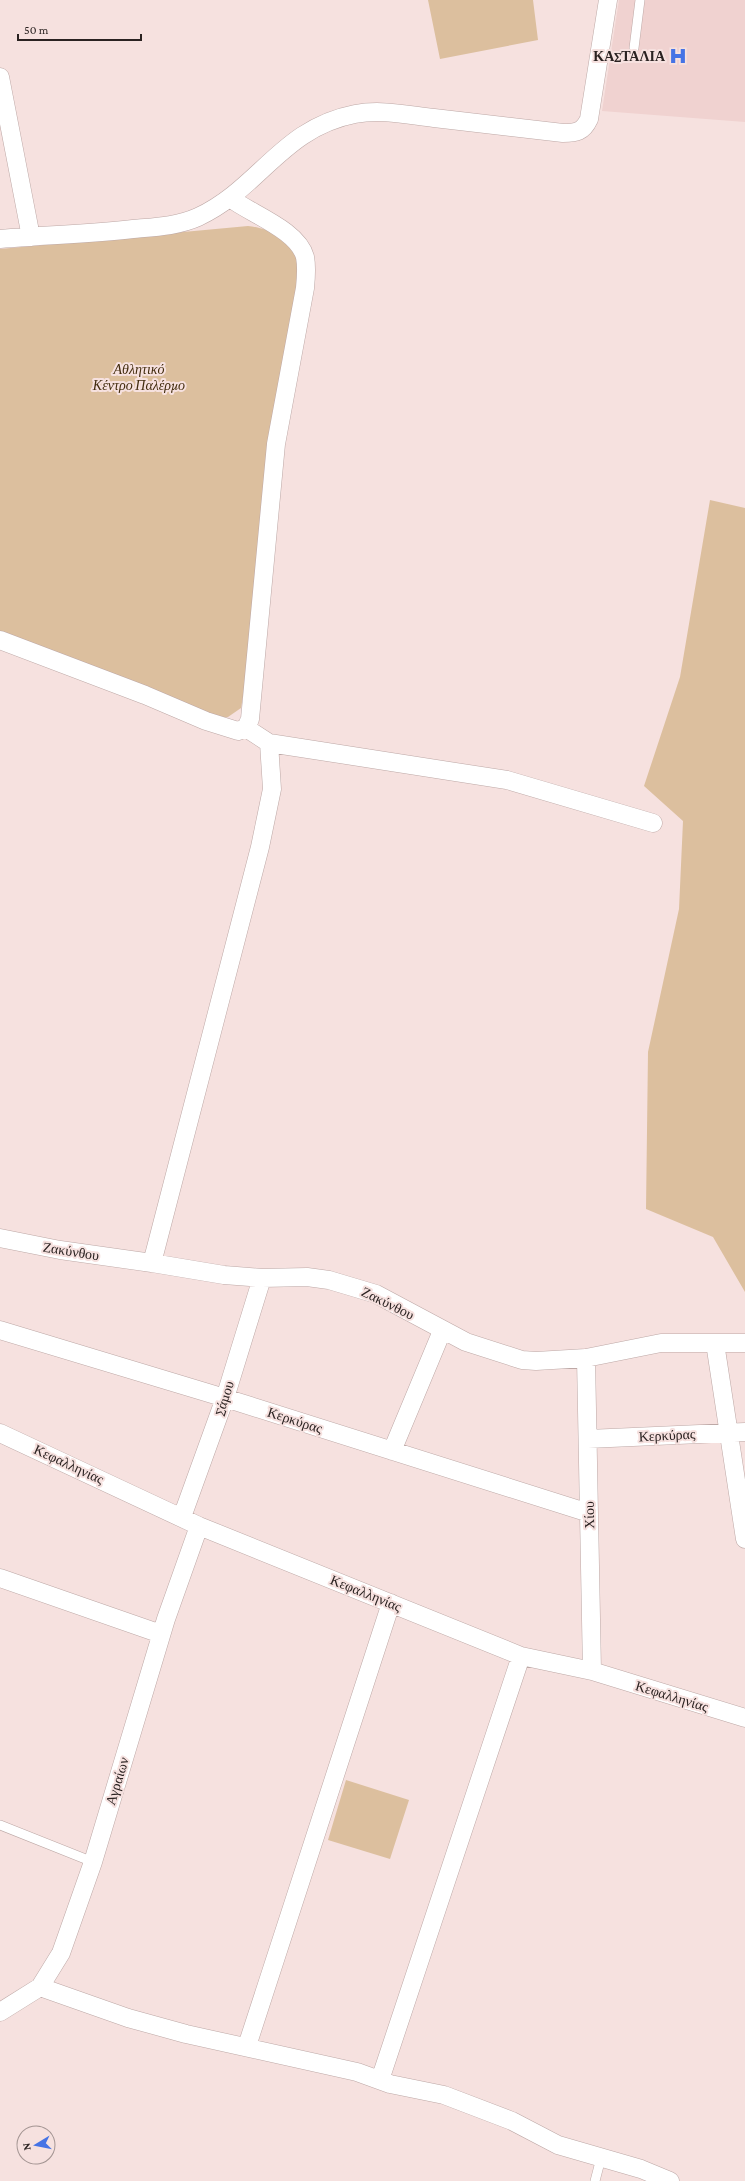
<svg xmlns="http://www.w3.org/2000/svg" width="745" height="2181" font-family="'Crimson Pro',serif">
	<rect width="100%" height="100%" fill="#f6e1df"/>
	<!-- built -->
	<path fill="#f0d2d0" d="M619 0H745V122L602 111Z"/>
	<!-- green -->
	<path fill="#dcbf9e" d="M428 0H533L538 40 440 59Z
		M248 226C262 227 285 235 292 247 296 253 297 262 300 268L244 691 241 708 228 717 220 718 0 631V249Z
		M710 500 745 508V1292L713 1237 646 1209 648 1052 679 909 683 821 644 786 680 677Z
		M346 1780 409 1800 390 1859 328 1840Z"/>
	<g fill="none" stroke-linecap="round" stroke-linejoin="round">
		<!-- lane casing -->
		<g stroke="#bda8a6" stroke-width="10">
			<path id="lane" d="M634 48 640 0
				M0 1825 93 1862
				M595 2181 601 2158"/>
		</g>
		<!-- street casing -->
		<g stroke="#bda8a6" stroke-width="19">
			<path id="street" d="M0 77 31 237
				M0 239C44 235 89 234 133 229 155 227 178 226 198 217 260 188 282 128 355 114 381 109 408 115 434 118 477 123 520 128 563 133 576 133 583 132 589 119L608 0
				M0 640 145 695 206 721 238 731 246 728 250 719 276 444 305 288C306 278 307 267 305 257 298 230 251 214 230 198
				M269 743 507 780 653 823
				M0 1238 60 1250 152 1263 224 1275 262 1278 307 1277 329 1280 376 1294 466 1342 522 1360 536 1361 586 1358 661 1343H745
				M152 1263 260 847 272 789 269 743 246 728
				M0 1330 225 1398 589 1513
				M715 1343 745 1539
				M586 1358 592 1671
				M0 1433 199 1526 521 1656 592 1671 745 1718
				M588 1439 745 1432
				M392 1451 442 1331
				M182 1517 225 1398 262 1278
				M0 1578 161 1634
				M40 1987 128 2018 186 2034 357 2072 390 2084 444 2095 512 2121 558 2145 641 2169 670 2181
				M0 2012 40 1987 61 1953 93 1862 166 1619 199 1526
				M247 2046 391 1603
				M380 2080 521 1656"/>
		</g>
		<!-- lane -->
		<use href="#lane" stroke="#fff" stroke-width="9"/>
		<!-- street -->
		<use href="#street" stroke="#fff" stroke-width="18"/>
	</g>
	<!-- icons -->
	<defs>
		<g id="hospital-bare" transform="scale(1.38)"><path d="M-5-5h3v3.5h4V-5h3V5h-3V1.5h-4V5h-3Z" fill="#4573e5" stroke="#f6e1df" stroke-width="2.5" paint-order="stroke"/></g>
	</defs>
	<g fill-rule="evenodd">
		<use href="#hospital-bare" x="678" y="56"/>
	</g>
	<g text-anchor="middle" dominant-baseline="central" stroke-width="4" stroke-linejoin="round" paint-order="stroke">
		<!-- poi labels -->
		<g font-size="14" font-weight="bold" fill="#2a2221" stroke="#f6e1df" text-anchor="end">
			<text x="665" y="56">ΚΑΣΤΑΛΙΑ</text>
		</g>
		<!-- park labels -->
		<g font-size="14" font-style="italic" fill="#422c0e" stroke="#f6e1df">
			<text x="139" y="369">Αθλητικό<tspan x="139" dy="16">Κέντρο Παλέρμο</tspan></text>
		</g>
		<!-- street labels -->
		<g font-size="14" fill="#2a2221" stroke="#f6e1df">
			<text transform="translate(71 1251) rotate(9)">Ζακύνθου</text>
			<text transform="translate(388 1303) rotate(26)">Ζακύνθου</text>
			<text transform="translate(224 1398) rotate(-72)">Σάμου</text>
			<text transform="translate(295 1420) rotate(18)">Κερκύρας</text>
			<text transform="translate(667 1435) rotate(-3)">Κερκύρας</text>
			<text transform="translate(69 1464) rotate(25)">Κεφαλληνίας</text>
			<text transform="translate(589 1515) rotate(-91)">Χίου</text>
			<text transform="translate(366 1593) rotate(22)">Κεφαλληνίας</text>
			<text transform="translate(672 1696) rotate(17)">Κεφαλληνίας</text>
			<text transform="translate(117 1781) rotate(-73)">Αγραίων</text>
		</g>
	</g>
	<!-- north arrow -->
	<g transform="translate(36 2145) rotate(260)"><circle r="19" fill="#f6e1df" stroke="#a49593"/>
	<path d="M0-3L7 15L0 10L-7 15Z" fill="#4573e5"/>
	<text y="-6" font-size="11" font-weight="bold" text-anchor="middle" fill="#2a2221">N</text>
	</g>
	<!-- scale -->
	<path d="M18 34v6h123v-6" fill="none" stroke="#2a2221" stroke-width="2"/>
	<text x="24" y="34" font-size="12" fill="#2a2221" stroke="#f6e1df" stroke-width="3" paint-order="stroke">50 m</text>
</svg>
